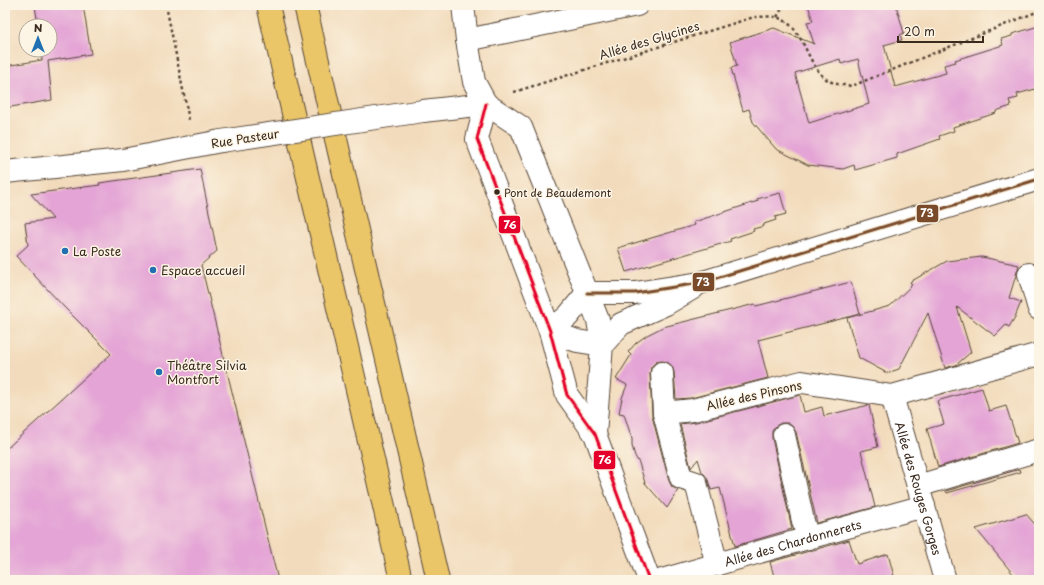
<svg xmlns="http://www.w3.org/2000/svg" width="1044" height="585" font-family="'Playpen Sans',sans-serif">
	<rect width="100%" height="100%" fill="#fcf5e5"/>
	<filter id="ink" filterUnits="userSpaceOnUse"><feTurbulence type="fractalNoise" baseFrequency=".025" numOctaves="2"/><feDisplacementMap in="SourceGraphic" scale="8" xChannelSelector="R" yChannelSelector="G"/><feConvolveMatrix kernelMatrix="1 2 1 2 8 2 1 2 1" color-interpolation-filters="sRGB"/></filter>
	<filter id="wash" filterUnits="userSpaceOnUse"><feTurbulence type="fractalNoise" baseFrequency=".012" numOctaves="4" result="noise"/><feDisplacementMap in="SourceGraphic" scale="16" xChannelSelector="R" yChannelSelector="G"/><feGaussianBlur stdDeviation="0.9" result="paint"/><feColorMatrix in="noise" values="0 0 0 0 0 0 0 0 0 0 0 0 0 0 0 0 0 1.4 0 .05"/><feComposite in="paint" operator="in"/></filter>
	<g filter="url(#wash)">
		<rect width="100%" height="100%" fill="#f2dbbc"/>
		<g id="blocks">
			<!-- building -->
			<path fill="#e4a5d6" fill-rule="evenodd" d="M35 5H83L91 54 48 61 52 100 5 108V66L42 60 41 50H50V26H38Z
				M808 5H896L904 33 900 35 902 40 884 45 895 87 946 73 944 65 956 62 955 60 1003 45 1001 39 1012 36V34L1039 26V88L1017 94 1018 98 1009 100 1011 106 996 111V113L953 127 954 131 939 136 940 139 897 154V158L855 170 854 165 843 169 808 165 776 149 753 122 749 109 743 111 731 68 737 66 730 42 774 28 814 44 807 22 813 21ZM840 59 841 64 858 59 869 104 809 123 795 73Z
				M200 169 217 251 201 265 278 580H5V450L111 354 64 307 16 256 28 245 25 223 53 219 31 194 100 185 99 183Z
				M780 193 786 214 775 217 776 220 764 224V226L753 229 754 231 730 239 731 241 626 272 618 248 695 225 694 222 758 201 757 199Z
				M982 257 1019 265 1009 298 1021 302 1015 317 1009 327 1006 325 995 336 957 307 971 352 956 365 945 368 928 313 899 369 887 373 859 358 847 318 890 306 912 285 910 282 947 261Z
				M851 282 860 314 758 340 768 378 691 398 676 399 674 372 672 366 667 362 662 361 656 362 651 367 650 374 652 416 669 481 672 487 678 490 667 508 645 483 639 463 635 456 632 446V439L624 414 619 413 622 398 627 385 616 379 631 355 628 352 636 343 647 335 663 327 755 304 756 306Z
				M982 388 989 411 1006 406 1018 443 938 467 927 429 944 424 937 401Z
				M800 395 804 412 822 407 824 416 869 405 878 447 861 451 875 507 817 523 796 432 793 427 788 423H781L776 426 772 431V438L792 529 735 546 720 488 711 490 708 480 705 475 702 472 698 459 691 468 680 424 696 422Z
				M1020 469 1021 472 947 493 946 491Z
				M1026 514 1039 529V580H1018L976 529Z
				M849 540 857 564 888 554 895 580H775L770 562Z"/>
		</g>
	</g>
	<g filter="url(#ink)">
		<use href="#blocks" fill-opacity="0" stroke="#564536" stroke-width="1"/>
		<g fill="none" stroke-linecap="round" stroke-linejoin="round">
			<!-- minor casing -->
			<g stroke="#564536" stroke-width="24">
				<g id="minor">
					<path d="M463 5 467 40 474 82 486 104"/>
					<path d="M467 40 637 5"/>
					<path d="M486 104 477 139 550 331 567 395 595 434 649 580"/>
					<path d="M486 104 521 127 598 320 602 345 595 434"/>
					<path d="M423 111 486 104"/>
					<path d="M5 172 123 160 221 141"/>
					<path d="M1029 274 1039 309"/>
					<path d="M587 293H635L700 283 1039 179"/>
					<path d="M587 293 568 316 550 331 577 341 602 345 621 324 666 304 693 288"/>
					<path d="M662 373 664 413 681 478 696 483 717 565"/>
					<path id="s1" d="M892 396 945 580"/>
					<path d="M664 413 693 410 802 382 892 396 1039 354"/>
					<path d="M784 435 803 521 808 538"/>
					<path d="M918 486 1039 450"/>
					<path id="s2" d="M662 580 808 538 924 506"/>
				</g>
			</g>
			<!-- highway casing -->
			<g stroke="#564536" stroke-width="24">
				<path id="highway" d="M268 5 401 580
					M305 5 438 580"/>
			</g>
			<!-- path -->
			<path stroke="#564536" stroke-width="2.5" stroke-dasharray="3 3" stroke-linecap="butt" d="M166 5 189 120
				M777 17 784 5
				M514 92 754 17C761 17 769 16 776 17 808 26 805 73 834 83 839 85 846 85 852 86L1039 11"/>
			<!-- minor -->
			<use href="#minor" stroke="#fff" stroke-width="22"/>
			<!-- highway -->
			<use href="#highway" stroke="#eac669" stroke-width="22"/>
			<!-- minor-bridge casing -->
			<g stroke="#564536" stroke-width="24" stroke-linecap="butt">
				<path id="minor-bridge" d="M221 141 423 111"/>
			</g>
			<!-- minor-bridge -->
			<use href="#minor-bridge" stroke="#fff" stroke-width="22"/>
			<!-- bus-1 casing -->
			<g stroke="#fcf5e5" stroke-width="6">
				<path id="bus-1" d="M486 104 477 139 550 331 567 395 595 434 649 580"/>
			</g>
			<!-- bus-2 casing -->
			<g stroke="#fcf5e5" stroke-width="6">
				<path id="bus-2" d="M587 293H635L700 283 1039 179"/>
			</g>
			<!-- bus-1 -->
			<use href="#bus-1" stroke="#e4002b" stroke-width="3"/>
			<!-- bus-2 -->
			<use href="#bus-2" stroke="#7a4b2a" stroke-width="3"/>
		</g>
	</g>
	<!-- markers -->
	<circle fill="#3b2a1e" stroke="#fcf5e5" stroke-width="1.5" cx="497" cy="192" r="3.5"/>
	<g fill="#1f6fb2" stroke="#fcf5e5" stroke-width="1.5">
		<circle cx="65" cy="251" r="4"/>
		<circle cx="153" cy="270" r="4"/>
		<circle cx="159" cy="372" r="4"/>
	</g>
	<g text-anchor="middle" dominant-baseline="central" stroke-width="3" stroke-linejoin="round" paint-order="stroke">
		<!-- bus labels -->
		<g font-size="11" fill="#3b2a1e" stroke="#fcf5e5" text-anchor="start">
			<text x="504" y="192">Pont de Beaudemont</text>
		</g>
		<!-- street labels -->
		<g font-size="12" fill="#3b2a1e" stroke="#fcf5e5">
			<text transform="translate(649 40) rotate(-17)">Allée des Glycines</text>
			<text transform="translate(245 138) rotate(-9)">Rue Pasteur</text>
			<text transform="translate(754 395) rotate(-13)">Allée des Pinsons</text>
			<text stroke="none"><textPath href="#s1" startOffset="96">Allée des Rouges Gorges</textPath></text>
			<text stroke="none"><textPath href="#s2" startOffset="136">Allée des Chardonnerets</textPath></text>
		</g>
		<!-- poi labels -->
		<g font-size="12" fill="#3b2a1e" stroke="#fcf5e5" text-anchor="start">
			<text x="73" y="251">La Poste</text>
			<text x="161" y="270">Espace accueil</text>
			<text x="167" y="365">Théâtre Silvia<tspan x="167" dy="14">Montfort</tspan></text>
		</g>
	</g>
	<g stroke="#fcf5e5" stroke-width="1.5">
		<rect x="916" y="204" width="23" height="19" rx="4" fill="#7a4b2a"/>
		<rect x="498" y="215" width="23" height="19" rx="4" fill="#e4002b"/>
		<rect x="692" y="272" width="23" height="20" rx="4" fill="#7a4b2a"/>
		<rect x="593" y="450" width="23" height="20" rx="4" fill="#e4002b"/>
	</g>
	<g font-size="11" text-anchor="middle" font-weight="bold" fill="#fff">
		<text x="927" y="217">73</text>
		<text x="510" y="229">76</text>
		<text x="703" y="286">73</text>
		<text x="605" y="464">76</text>
	</g>
	<!-- margin -->
	<rect width="1044" height="585" fill="none" stroke="#fcf5e5" stroke-width="20"/>
	<!-- north arrow -->
	<g transform="translate(38 38)"><circle r="19" fill="#fcf5e5" stroke="#afa495"/>
	<path d="M0-3L7 15L0 10L-7 15Z" fill="#1f6fb2"/>
	<text y="-6" font-size="11" font-weight="bold" text-anchor="middle" fill="#3b2a1e">N</text>
	</g>
	<!-- scale -->
	<path d="M898 36v6h85v-6" fill="none" stroke="#3b2a1e" stroke-width="2"/>
	<text x="904" y="36" font-size="12" fill="#3b2a1e" stroke="#fcf5e5" stroke-width="3" paint-order="stroke">20 m</text>
</svg>
